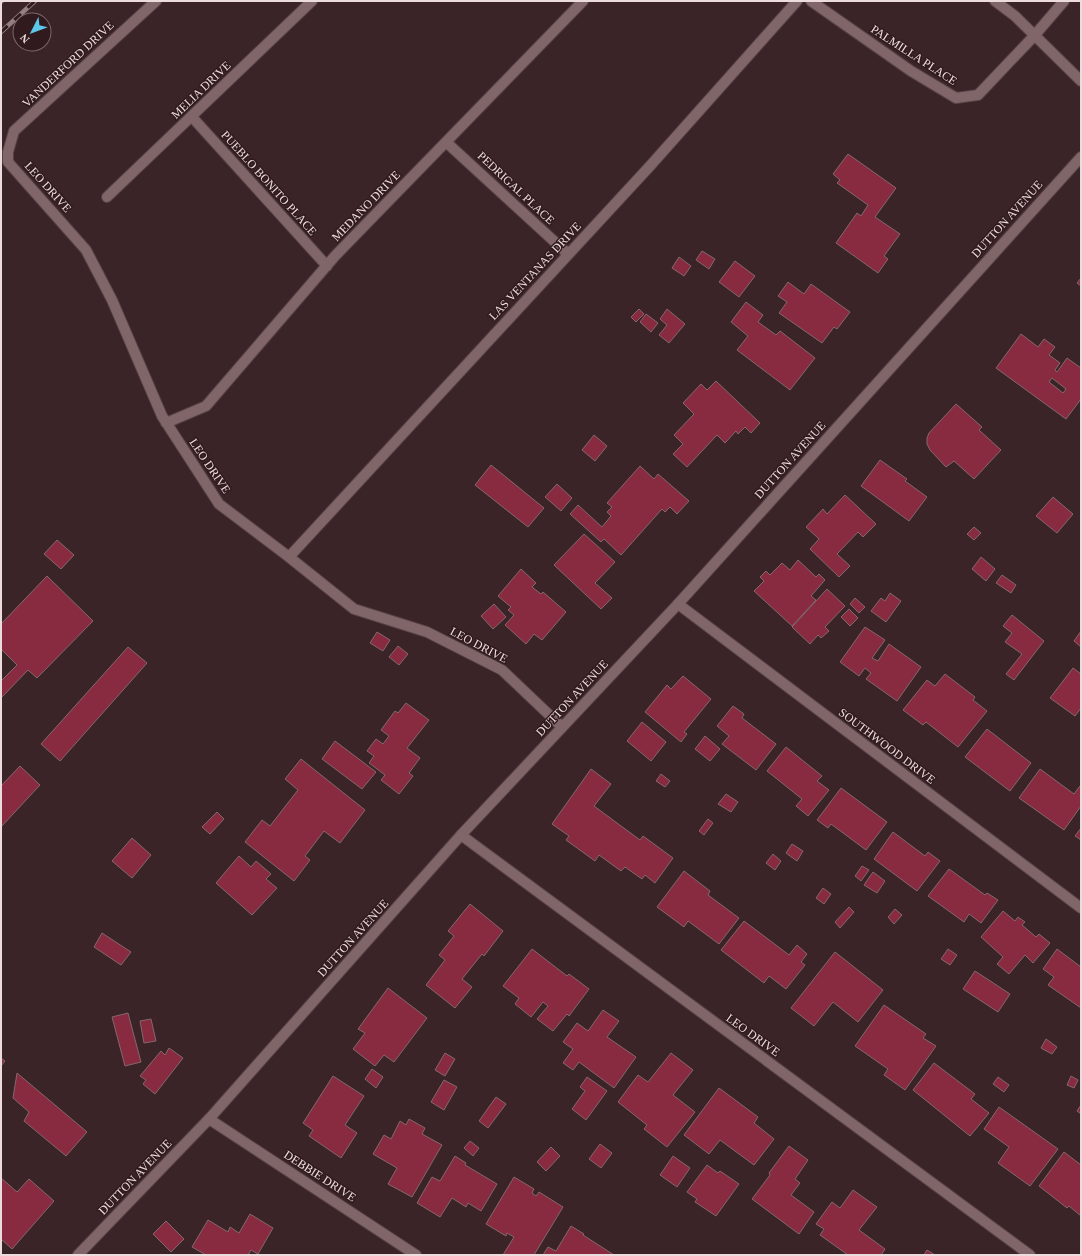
<svg xmlns="http://www.w3.org/2000/svg" width="1082" height="1256" font-family="'Times New Roman',serif">
	<rect width="100%" height="100%" fill="#3a2427"/>
	<!-- building -->
	<path fill="#892b40" stroke="#83686b" fill-rule="evenodd" d="M848 154 896 188 875 217 900 234 884 256 888 259 878 273 836 243 857 213 861 216 868 205 837 183 840 180 833 174Z
		M702 251 715 259 709 269 696 260Z
		M679 257 691 266 684 276 672 268Z
		M735 261 755 276 739 297 719 282Z
		M1081 278V286L1077 283Z
		M788 282 804 294 811 284 850 312 837 329 834 327 822 343 779 313 787 302 778 296Z
		M746 302 763 315 758 322 776 335 780 331 815 358 790 390 737 350 748 336 731 322Z
		M639 309 644 314 636 322 631 317Z
		M667 309 685 324 669 343 659 335 667 325 660 319Z
		M646 314 658 323 651 332 640 322Z
		M1021 334 1038 347 1044 339 1055 347 1049 355 1060 363 1055 370 1057 372 1067 358 1081 368V399L1066 419 996 368ZM1052 378 1066 389 1063 393 1049 382Z
		M716 381 760 423 751 433 745 427 738 434 736 431 725 443 717 435 687 467 673 454 683 444 674 435 694 414 683 403 701 384 707 390Z
		M956 404 982 427 979 430 1001 450 974 479 954 461 946 467 930 450 927 444V438L929 433Z
		M594 435 607 446 595 461 582 450Z
		M880 460 907 479 905 481 927 497 909 521 861 486Z
		M491 465 544 508 528 527 475 485Z
		M640 466 654 479 658 474 689 501 677 514 670 507 665 512 662 509 621 555 604 539 601 542 570 514 578 505 602 527 611 516 607 512 612 507 607 503Z
		M557 484 572 498 561 511 545 497Z
		M845 495 876 524 863 537 858 532 837 554 850 566 839 577 810 549 819 539 806 527 823 509 827 514Z
		M1053 497 1073 514 1057 533 1036 516Z
		M974 527 981 533 974 540 967 534Z
		M584 534 615 562 595 583 612 598 601 609 554 565Z
		M57 540 74 555 61 569 44 554Z
		M981 557 995 569 986 581 972 569Z
		M798 560 816 577 819 574 825 580 811 596 816 600 792 626 754 591 764 581 760 577 766 571 770 575 782 563 790 570Z
		M521 569 536 583 532 587 541 594 543 592 566 612 542 640 534 634 526 644 505 625 514 615 508 610 511 607 498 596Z
		M1002 575 1016 585 1011 593 996 583Z
		M47 576 93 621 37 678 28 670 1 698V681L17 665 1 649V624Z
		M827 589 845 606 825 627 829 631 821 638 818 635 810 644 792 627Z
		M890 593 901 601 886 622 871 611 881 598 885 601Z
		M855 598 865 607 859 613 850 604Z
		M494 604 506 617 493 629 481 616Z
		M849 609 858 618 850 626 841 617Z
		M1012 615 1044 641 1014 680 1006 674 1022 654 1005 642 1012 633 1003 626Z
		M865 627 885 640 872 658 878 661 889 644 921 667 897 701 866 679 871 673 865 668 859 676 840 662Z
		M1081 631V647L1074 641Z
		M377 632 390 640 383 651 370 643Z
		M398 646 408 654 399 665 389 657Z
		M128 647 147 663 60 761 41 744Z
		M1073 668 1081 674V708L1075 716 1050 698Z
		M945 674 975 697 973 700 987 711 958 747 926 722 923 725 903 710 927 680 935 686Z
		M683 676 711 699 684 732 687 734 681 742 645 712 667 685 671 689Z
		M406 703 429 720 407 748 420 758 409 773 413 776 399 794 381 780 385 775 369 763 374 756 367 751 376 739 383 744 389 736 381 730 395 711 398 713Z
		M733 706 744 714 742 718 776 744 756 770 722 744 729 736 717 726Z
		M642 722 666 742 651 761 627 741Z
		M987 729 1031 763 1010 791 965 757Z
		M705 736 720 749 710 761 695 749Z
		M335 741 376 772 362 789 322 759Z
		M786 747 822 776 817 781 829 790 808 816 796 806 802 799 767 771Z
		M301 759 365 810 340 843 324 831 305 856 310 860 294 881 245 842 262 820 270 826 298 790 285 779Z
		M20 766 40 785 1 827V786Z
		M591 769 611 784 594 806 640 840 643 836 673 858 655 883 645 875 642 879 625 867 621 871 599 855 595 861 566 840 569 836 552 824Z
		M1040 769 1074 794 1080 786 1081 787V806L1064 830 1019 798Z
		M661 774 670 781 665 787 656 781Z
		M841 788 887 822 866 850 831 824 828 828 817 820Z
		M726 794 738 802 731 812 718 804Z
		M217 812 224 819 210 834 202 827Z
		M708 819 713 823 704 835 699 831Z
		M1081 828V840L1075 836Z
		M893 832 925 856 928 852 940 861 917 891 874 859Z
		M132 838 151 855 132 878 112 861Z
		M792 844 803 851 797 861 786 853Z
		M773 854 781 861 775 870 766 863Z
		M239 856 251 867 256 861 271 874 266 879 277 888 252 915 216 883Z
		M862 866 869 870 861 881 855 876Z
		M949 869 985 895 987 893 998 900 981 923 969 914 964 922 928 896Z
		M684 871 710 891 708 895 739 918 719 944 688 921 684 927 657 907Z
		M873 872 885 881 877 893 864 885Z
		M823 888 831 894 824 904 816 898Z
		M470 904 503 931 484 956 482 954 462 979 472 987 455 1008 426 985 445 960 439 955 454 936 448 931Z
		M849 907 854 912 840 928 835 922Z
		M895 909 902 915 894 924 888 917Z
		M1003 911 1015 921 1018 917 1025 922 1022 925 1036 937 1039 934 1050 943 1033 963 1025 955 1009 974 997 964 1003 957 981 937Z
		M744 921 789 955 797 945 807 954 801 962 805 965 786 989 769 976 764 983 721 950Z
		M102 933 131 952 121 965 94 947Z
		M532 949 567 976 569 974 589 989 569 1016 567 1014 553 1031 537 1019 548 1006 543 1002 531 1017 515 1004 519 998 503 986Z
		M948 949 957 955 950 965 941 959Z
		M1057 949 1081 967V1008L1048 985 1054 977 1043 969Z
		M835 952 883 990 858 1022 833 1002 814 1026 791 1008Z
		M975 971 1010 994 998 1012 963 989Z
		M388 988 427 1018 394 1062 384 1055 375 1066 353 1049 365 1033 358 1029Z
		M884 1005 926 1034 923 1038 936 1046 905 1090 884 1075 888 1069 855 1046Z
		M603 1010 619 1021 607 1037 636 1057 614 1088 579 1062 573 1070 563 1063 573 1049 563 1042 577 1023 588 1031Z
		M128 1013 141 1062 125 1066 112 1017Z
		M151 1019 156 1041 144 1043 140 1021Z
		M1046 1039 1057 1047 1052 1054 1041 1048Z
		M169 1048 183 1058 155 1094 143 1084 146 1080 140 1076 161 1051 165 1055Z
		M445 1053 455 1059 445 1076 435 1070Z
		M671 1053 693 1070 673 1095 695 1112 667 1147 644 1129 647 1125 618 1102 638 1075 648 1082Z
		M1 1058 5 1061 1 1066Z
		M934 1063 975 1094 971 1099 989 1113 970 1136 913 1090Z
		M372 1069 383 1077 376 1088 365 1079Z
		M17 1073 87 1132 66 1156 24 1121 29 1112 13 1098Z
		M333 1076 364 1096 345 1125 357 1133 341 1158 309 1136 313 1130 303 1123Z
		M1071 1076 1078 1080 1074 1088 1067 1085Z
		M587 1077 607 1091 586 1120 572 1109 585 1091 580 1087Z
		M998 1077 1009 1085 1004 1092 993 1084Z
		M444 1080 457 1087 444 1110 431 1102Z
		M719 1088 758 1117 754 1123 774 1139 754 1165 720 1140 709 1154 684 1135Z
		M496 1097 506 1104 488 1128 479 1121Z
		M1081 1105V1114L1077 1111Z
		M999 1107 1058 1149 1030 1186 998 1163 1009 1147 984 1129Z
		M409 1119 425 1128 422 1134 442 1145 412 1197 388 1184 397 1168 373 1154 384 1135 391 1139 400 1121 406 1125Z
		M470 1141 479 1148 473 1156 464 1148Z
		M600 1144 612 1153 601 1168 589 1159Z
		M789 1146 808 1160 795 1179 800 1183 791 1195 814 1212 799 1234 752 1199 770 1175 769 1173Z
		M551 1147 560 1156 546 1171 537 1162Z
		M1064 1152 1081 1165V1216L1069 1206 1067 1208 1039 1186Z
		M455 1156 466 1163 465 1165 497 1184 481 1211 468 1203 466 1207 452 1198 440 1217 417 1203 432 1177 440 1181Z
		M673 1156 690 1168 677 1187 660 1175Z
		M707 1165 718 1173 720 1171 739 1184 716 1216 695 1202 697 1199 687 1192Z
		M514 1177 534 1189 532 1193 536 1196 539 1192 563 1207 534 1255H503L514 1237 507 1233 506 1236 486 1224Z
		M1 1178 17 1192 29 1179 54 1201 12 1249 1 1239Z
		M853 1190 877 1207 859 1230 885 1249 881 1255H848L820 1235 824 1229 816 1224 832 1202 840 1208Z
		M250 1214 273 1228 258 1254 251 1250 248 1255H206L192 1247 208 1220 228 1232 230 1227 239 1233Z
		M166 1221 184 1239 171 1252 153 1234Z
		M571 1226 584 1234 583 1235 614 1255H543L548 1247 556 1251Z
		M927 1250 935 1255H924Z"/>
	<g fill="none" stroke-linecap="round" stroke-linejoin="round">
		<!-- minor casing -->
		<g stroke="#564245" stroke-width="12">
			<path id="minor" d="M156 1 14 131 8 152V162L86 250 112 300 162 416 219 504 289 557 354 609 427 632 502 670 562 727
				M811 1 911 71 956 98 978 95 1034 36 1064 1
				M995 1 1015 16 1081 81
				M192 117 327 266
				M446 142 568 254
				M107 197 312 1
				M166 423 206 406 335 256 583 1
				M289 557 650 166 797 1
				M678 604 1081 908
				M461 835 1030 1255
				M209 1119 416 1255"/>
		</g>
		<!-- secondary casing -->
		<g stroke="#564245" stroke-width="12">
			<path id="secondary" d="M78 1255 209 1119 461 835 678 604 1081 157"/>
		</g>
		<!-- path -->
		<path stroke="#988587" stroke-width="2.5" stroke-dasharray="4 2" stroke-linecap="butt" d="M1 3 3 1"/>
		<!-- minor -->
		<use href="#minor" stroke="#816669" stroke-width="10"/>
		<!-- secondary -->
		<use href="#secondary" stroke="#816669" stroke-width="10"/>
		<!-- rail casing -->
		<g stroke="#927f81" stroke-width="4.5">
			<path id="rail" d="M1 32 35 1"/>
		</g>
		<!-- rail -->
		<use href="#rail" stroke="#301a1d" stroke-width="3" stroke-dasharray="9" stroke-linecap="butt"/>
	</g>
	<g text-anchor="middle" dominant-baseline="central" stroke-width="3" stroke-linejoin="round" paint-order="stroke">
		<!-- street labels -->
		<g font-size="12" fill="#ecdcdd" stroke="#301a1d">
			<text transform="translate(914 55) rotate(33)">PALMILLA PLACE</text>
			<text transform="translate(68 64) rotate(-43)">VANDERFORD DRIVE</text>
			<text transform="translate(201 90) rotate(-44)">MELIA DRIVE</text>
			<text transform="translate(269 183) rotate(48)">PUEBLO BONITO PLACE</text>
			<text transform="translate(48 187) rotate(48)">LEO DRIVE</text>
			<text transform="translate(516 188) rotate(43)">PEDRIGAL PLACE</text>
			<text transform="translate(366 206) rotate(-46)">MEDANO DRIVE</text>
			<text transform="translate(1007 219) rotate(-48)">DUTTON AVENUE</text>
			<text transform="translate(535 271) rotate(-47)">LAS VENTANAS DRIVE</text>
			<text transform="translate(790 460) rotate(-48)">DUTTON AVENUE</text>
			<text transform="translate(210 466) rotate(56)">LEO DRIVE</text>
			<text transform="translate(479 645) rotate(28)">LEO DRIVE</text>
			<text transform="translate(572 698) rotate(-47)">DUTTON AVENUE</text>
			<text transform="translate(887 746) rotate(37)">SOUTHWOOD DRIVE</text>
			<text transform="translate(353 938) rotate(-48)">DUTTON AVENUE</text>
			<text transform="translate(753 1035) rotate(36)">LEO DRIVE</text>
			<text transform="translate(320 1176) rotate(33)">DEBBIE DRIVE</text>
			<text transform="translate(135 1177) rotate(-46)">DUTTON AVENUE</text>
		</g>
	</g>
	<!-- border -->
	<rect width="1082" height="1256" fill="none" stroke="#ecdcdd" stroke-width="4"/>
	<!-- north arrow -->
	<g transform="translate(32 32) rotate(228)"><circle r="19" fill="#301a1d" stroke="#7b686a"/>
	<path d="M0-3L7 15L0 10L-7 15Z" fill="#5cc7e8"/>
	<text y="-6" font-size="11" font-weight="bold" text-anchor="middle" fill="#ecdcdd">N</text>
	</g>
</svg>
